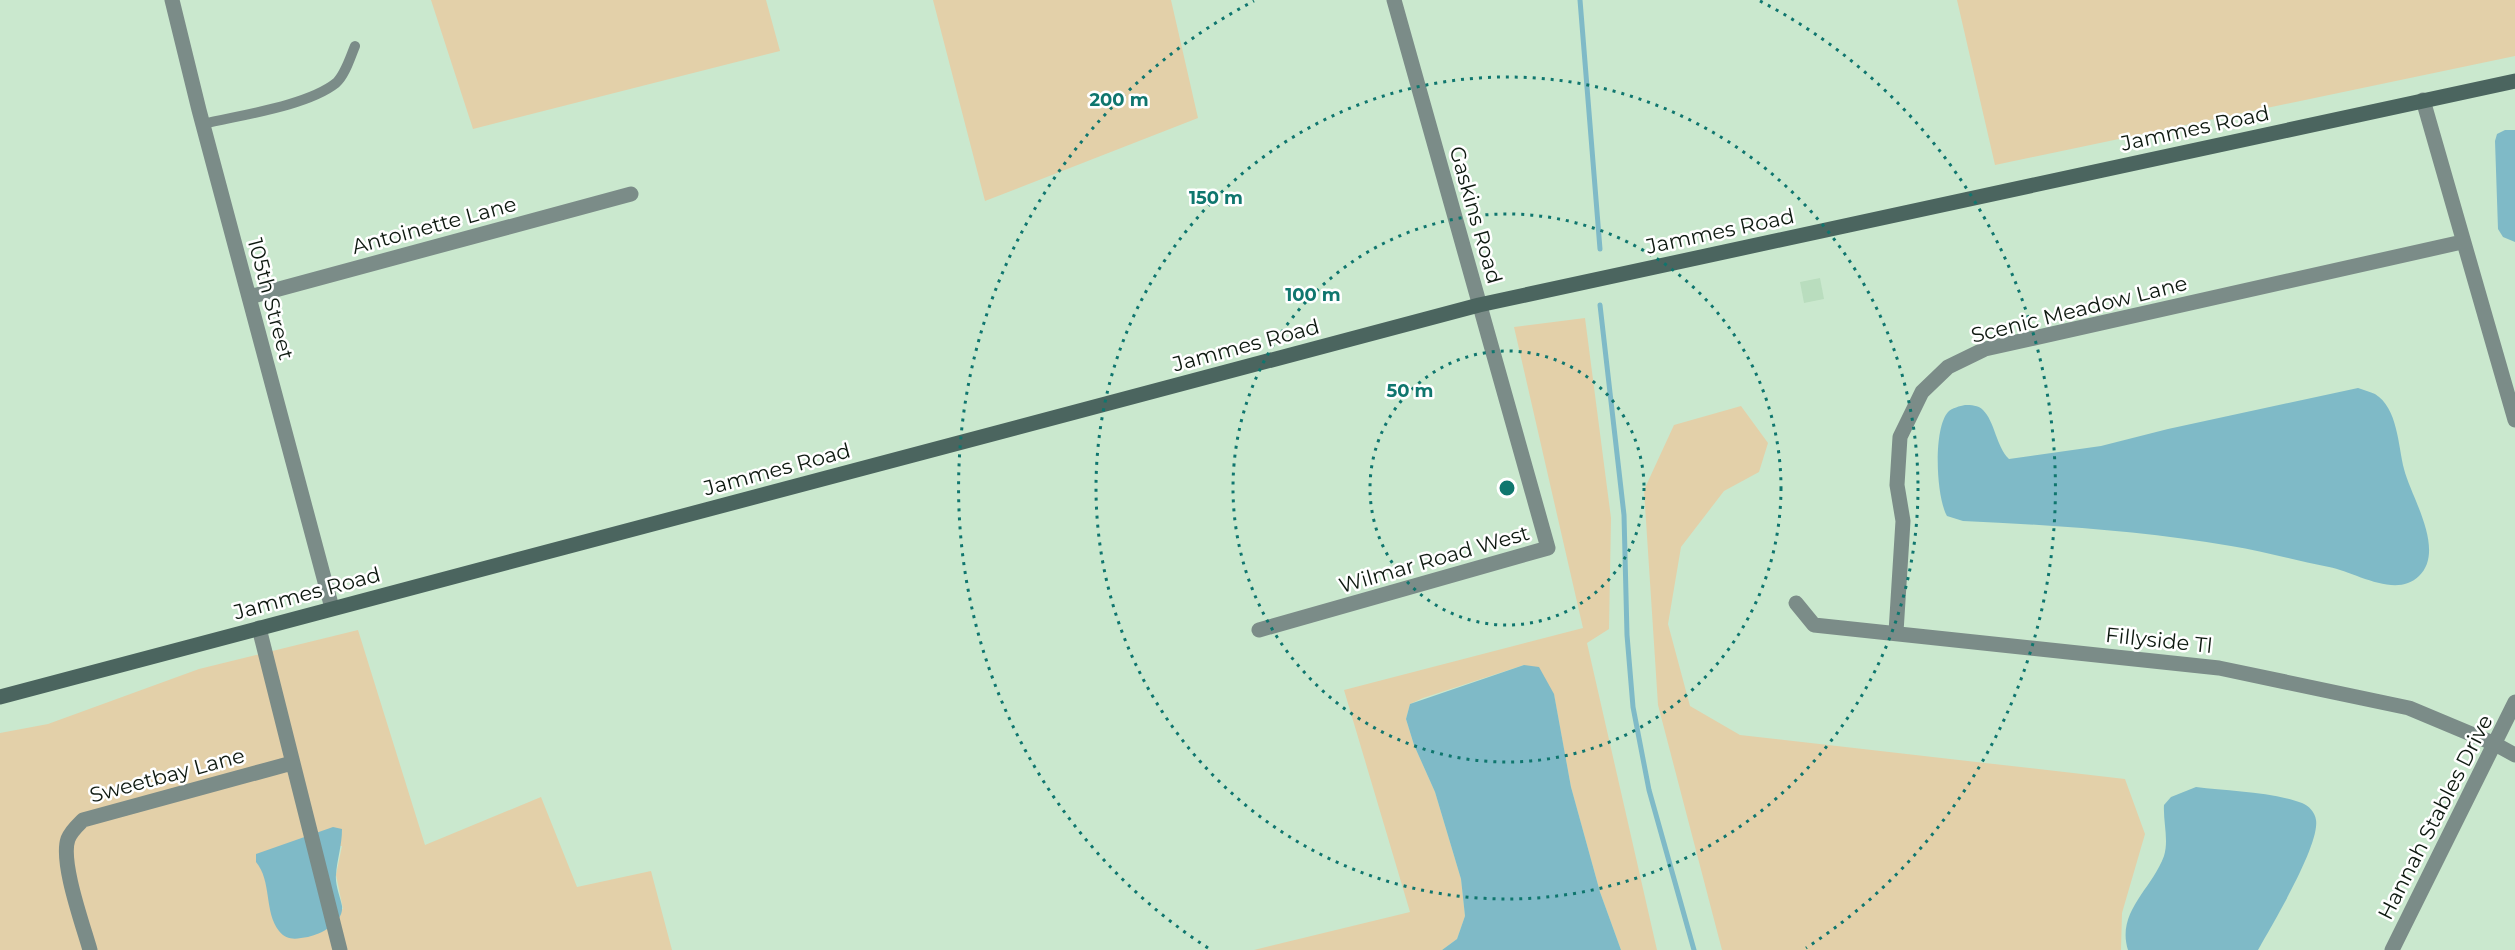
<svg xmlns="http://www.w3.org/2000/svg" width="2515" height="950" font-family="Montserrat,sans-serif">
	<rect width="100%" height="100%" fill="#cae8ce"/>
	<!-- built -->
	<path fill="#b9ddbe" d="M1820 278 1824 299 1804 303 1800 282Z"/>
	<!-- green -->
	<path fill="#e3d0a9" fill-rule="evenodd" d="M431 0H766L780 51 473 129Z
		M933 0H1171L1198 118 985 201Z
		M1957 0H2515V56L1995 165Z
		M1585 318 1611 518 1609 629 1587 643 1657 950H1621L1600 892 1571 787 1554 695 1524 665 1423 698 1410 704 1406 719 1414 745 1435 792 1461 879 1465 916 1457 939 1442 950H1254L1410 912 1344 690 1583 628 1514 327Z
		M1741 406 1768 443 1759 472 1724 491 1681 547 1668 624 1690 706 1740 735 2125 779 2145 834 2122 913 2121 950H1722L1658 705 1644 490 1674 425Z
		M358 630 425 845 541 797 577 887 651 871 672 950H0V733L48 724 199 669ZM284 846H342L336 875 343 909 277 928 263 870 257 854Z"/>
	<!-- water -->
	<path fill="#7fbac7" d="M2505 130H2515V242L2503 237 2498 229 2495 141 2497 134Z
		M2358 388C2364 390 2370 392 2375 394 2398 408 2398 446 2404 469 2411 497 2446 550 2419 576 2396 599 2355 572 2329 567 2296 561 2264 551 2231 546 2143 531 2053 525 1963 521L1947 516C1936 497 1933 429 1948 412 1952 408 1960 406 1965 405 1971 405 1978 405 1983 410 1995 422 1996 446 2009 459L2101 446 2168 429Z
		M1524 665 1539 667 1554 694 1571 787 1600 892 1621 950H1442L1457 939 1465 916 1461 879 1435 792 1414 745 1406 719 1410 704Z
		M2196 787C2227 791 2273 792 2302 803 2309 806 2315 812 2316 820 2320 845 2272 925 2258 950H2128C2116 912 2152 889 2164 856 2169 840 2163 822 2164 805L2171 797Z
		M333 827 342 829C342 846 337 859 336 875 335 885 340 896 342 906 344 923 321 934 308 937 296 939 287 941 279 931 264 912 272 881 256 862V854Z"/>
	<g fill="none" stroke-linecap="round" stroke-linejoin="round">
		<!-- stream -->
		<path stroke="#7fbac7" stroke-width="5" d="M1580 0 1600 249
			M1600 305 1624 515 1627 635 1633 707 1649 790 1694 950"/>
		<!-- lane -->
		<path stroke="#7b8c88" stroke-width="10" d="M203 124C240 115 307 106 336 83 345 75 350 58 355 46"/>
		<!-- street -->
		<path stroke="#7b8c88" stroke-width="15" d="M172 0 199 110 332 608
			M2423 100 2515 420
			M249 297 631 194
			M1796 603 1814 625 2219 668 2409 708 2495 744 2515 755
			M259 628 340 950
			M1259 630 1548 548 1394 0
			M1896 632 1903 521 1897 485 1900 437 1922 392 1948 367 1985 349 2462 242
			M90 950C83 925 60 862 68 839 71 831 77 826 83 820L292 763
			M2392 950 2515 702"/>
		<!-- secondary -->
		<path stroke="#4b655f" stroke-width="15" d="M0 697 1479 305 2515 81"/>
	</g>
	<!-- distance rings -->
	<g fill="none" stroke="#0f766e" stroke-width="3" stroke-dasharray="3 6">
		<circle cx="1507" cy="488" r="137"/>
		<circle cx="1507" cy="488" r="274"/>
		<circle cx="1507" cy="488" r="411"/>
		<path d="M1208 948A549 549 0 0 1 1254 1M1760 1A549 549 0 0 1 1806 948"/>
	</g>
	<g text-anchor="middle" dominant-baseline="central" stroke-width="5" stroke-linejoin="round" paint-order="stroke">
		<!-- street labels -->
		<g font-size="21" fill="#0e1910" stroke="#fff">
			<text transform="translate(2195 128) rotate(-12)">Jammes Road</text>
			<text transform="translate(1476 215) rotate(74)">Gaskins Road</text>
			<text transform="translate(434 225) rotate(-15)">Antoinette Lane</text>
			<text transform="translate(1720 231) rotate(-12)">Jammes Road</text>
			<text transform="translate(271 299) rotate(75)">105th Street</text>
			<text transform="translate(2079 309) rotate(-14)">Scenic Meadow Lane</text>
			<text transform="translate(1246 345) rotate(-15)">Jammes Road</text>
			<text transform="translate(777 469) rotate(-15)">Jammes Road</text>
			<text transform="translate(1434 559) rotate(-16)">Wilmar Road West</text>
			<text transform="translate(307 593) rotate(-15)">Jammes Road</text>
			<text transform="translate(2159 640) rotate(6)">Fillyside Tl</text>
			<text transform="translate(167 775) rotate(-15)">Sweetbay Lane</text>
			<text transform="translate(2435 817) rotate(-63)">Hannah Stables Drive</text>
		</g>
	</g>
	<circle cx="1507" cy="488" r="9" fill="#0f766e" stroke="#fff" stroke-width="3"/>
	<g font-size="18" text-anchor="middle" font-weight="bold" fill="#0f766e" stroke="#fff" stroke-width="5" stroke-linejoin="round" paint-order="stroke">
		<text x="1119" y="106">200 m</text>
		<text x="1216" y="204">150 m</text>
		<text x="1313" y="301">100 m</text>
		<text x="1410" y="397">50 m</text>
	</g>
</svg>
